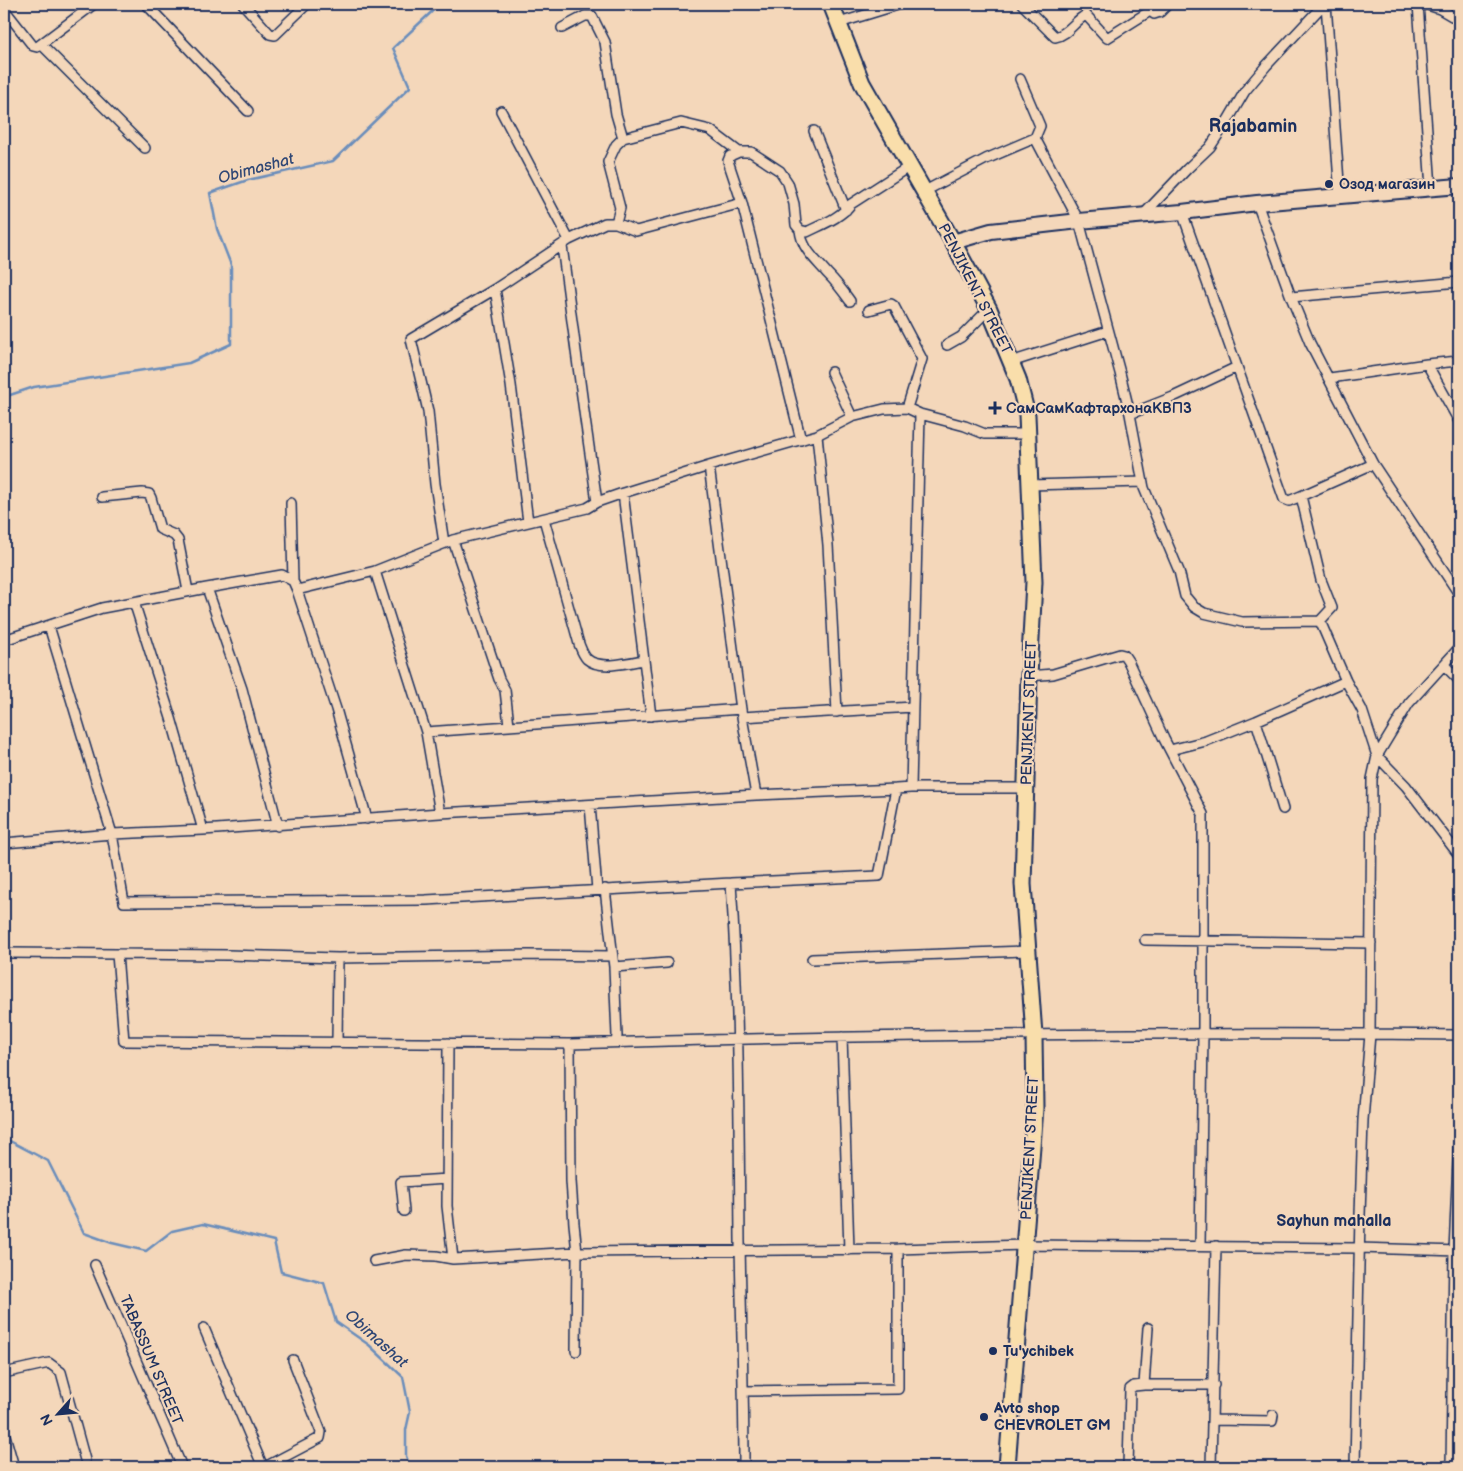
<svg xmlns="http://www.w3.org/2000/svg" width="1463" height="1471" font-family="'Balsamiq Sans',sans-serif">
	<rect width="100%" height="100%" fill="#f4d7ba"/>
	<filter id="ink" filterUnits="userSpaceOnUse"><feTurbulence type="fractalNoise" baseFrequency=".02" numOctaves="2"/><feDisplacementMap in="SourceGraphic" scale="10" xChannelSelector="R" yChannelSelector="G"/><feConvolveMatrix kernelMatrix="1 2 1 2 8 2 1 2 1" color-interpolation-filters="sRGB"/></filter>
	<g filter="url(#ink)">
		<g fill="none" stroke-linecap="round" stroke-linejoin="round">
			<!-- stream -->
			<path stroke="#6a8dbb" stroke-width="2.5" d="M4 397 34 387 189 363 231 344V265L217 229 210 193 248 180 333 161 410 87 393 48 440 4
				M4 1076 8 1083 4 1120
				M4 1130 8 1140 48 1161 84 1233 112 1243 146 1251 172 1231 203 1224 274 1241 281 1272 324 1283 336 1322 369 1345 403 1377 410 1412 406 1430V1456L410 1467"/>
			<!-- minor casing -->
			<g stroke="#1b2f5e" stroke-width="12">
				<path id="minor" d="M146 4 248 111
					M243 4 270 34 275 35 307 4
					M1022 4 1055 37C1068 35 1075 20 1086 15L1107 38 1150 11 1154 14 1160 12 1168 4
					M1326 4 1340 196
					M1418 4 1431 188
					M1425 4 1440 9 1459 20
					M4 9 33 46 37 47 94 4
					M839 23 901 4
					M562 28 585 16H592L605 42 616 114 623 138
					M41 44 145 148
					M1020 79 1040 126 1035 138
					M501 111 569 240
					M814 131 846 210
					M925 191 986 159 1035 138 1079 221 1120 373 1130 414 1144 488 1179 571 1185 596 1194 607 1204 613 1242 622 1320 621 1346 681 1362 710 1377 756 1406 786 1459 855
					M742 203 728 161 730 156 739 152H751L780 171 788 183 794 204 796 225 800 230 807 232C823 224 840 218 851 204L910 166
					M1257 203 1291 297 1310 343 1373 464 1459 594
					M1182 212 1284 499 1289 501 1301 496 1321 580 1332 608 1320 621
					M1143 215 1187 169 1210 147 1228 120 1245 91 1266 66 1324 4
					M616 223 620 208 608 162 616 145 623 138 681 123 710 130 739 152
					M800 230C802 249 815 259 827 273 836 282 843 291 850 301
					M562 246 585 419 597 502
					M495 289 511 385 528 522
					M1291 297 1459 282
					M869 310 891 304 894 306 922 359 907 408
					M947 345 961 337 989 309
					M1011 362 1108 331
					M1427 364 1459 421
					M831 372 852 417
					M1330 378 1427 364 1459 361
					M1130 414 1173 397 1237 367
					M817 435 828 545 837 712
					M709 466 742 717 756 795
					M1029 485 1143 482
					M623 493 651 716
					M1301 496 1373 464
					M102 497 142 493 149 494 151 498 160 529 174 535 178 540 188 591
					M291 503 293 581
					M544 519 579 644C581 649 583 655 587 659 599 670 628 663 643 660
					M453 540 499 679 505 690 509 725
					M444 543 435 484 428 411 411 339 495 289 569 240 605 223H616L636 231 742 203 801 440
					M375 571 426 732 440 813
					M207 588 242 689 278 826
					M297 590 375 571 453 540 587 508 597 502 623 493 709 466 817 435 852 417 884 409 907 408 920 414 965 426 985 434H1028
					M134 602 171 718 203 830 440 813 756 795 896 789
					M49 626 112 834 124 902 426 900 731 883
					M4 640 102 608 207 588 282 575 293 581 297 590 336 709 367 819
					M1459 648 1409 703 1377 756 1372 779 1370 1034 1459 1035
					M1444 665 1459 680
					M1029 676 1053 674 1120 654 1124 655 1128 661 1164 739 1203 814V1033L1200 1246
					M1256 721 1283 809
					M426 732 741 709 742 717 913 707
					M1170 750 1206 741 1256 721 1346 681
					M911 788H1026
					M590 805 597 890
					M4 843 112 834 203 830
					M605 889 614 967 617 1036 616 1042
					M1145 940 1371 943
					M8 953 117 954
					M812 959 1027 951
					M614 967 667 963
					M842 1037 849 1250
					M337 1042 338 958
					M448 1043 447 1206 453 1259 577 1252 898 1249 1024 1245 1359 1248 1459 1251
					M570 1044 124 1041 117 954 228 955 338 958 528 955 612 956
					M404 1211 401 1182 447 1179
					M374 1261 406 1255 436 1256 453 1259
					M95 1265 182 1467
					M204 1328 263 1467
					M576 1351 577 1252 574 1224 571 1181 570 1044C836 1035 1103 1033 1370 1034L1363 1120 1360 1215 1355 1467
					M4 1373 49 1363 61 1372 85 1460
					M1144 1385 1148 1328
					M744 1391 898 1389V1249
					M1213 1420 1272 1421 1273 1415
					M4 1432 14 1467
					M265 1467 320 1438 321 1432 293 1360
					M744 1467C744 1392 741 1316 740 1241 739 1121 739 1002 731 883L879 876 896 789 911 788 920 414
					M1128 1467 1130 1389 1134 1386 1144 1385H1214
					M1211 1467 1216 1246
					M1451 1467 1454 1251 1459 1137"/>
			</g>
			<!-- secondary casing -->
			<g stroke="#1b2f5e" stroke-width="18">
				<path id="secondary" d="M953 242 991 231 1079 221 1182 212 1257 203 1459 186"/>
			</g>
			<!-- primary casing -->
			<g stroke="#1b2f5e" stroke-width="19">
				<path id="primary" d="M831 4 862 83 953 242 989 309 1018 379 1027 415 1034 582 1029 676 1023 884 1034 1035 1035 1108 1007 1467"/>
			</g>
			<!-- minor -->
			<use href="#minor" stroke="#f4d7ba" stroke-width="9"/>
			<!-- secondary -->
			<use href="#secondary" stroke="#f4d7ba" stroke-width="14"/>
			<!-- primary -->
			<use href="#primary" stroke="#f9deab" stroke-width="15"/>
		</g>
	</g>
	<!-- markers -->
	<g fill="#1b2f5e" stroke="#f4d7ba" stroke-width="2">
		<circle cx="1329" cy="184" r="5"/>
		<path d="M992.5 400.5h5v5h5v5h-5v5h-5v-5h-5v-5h5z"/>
		<circle cx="993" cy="1351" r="5"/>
		<circle cx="984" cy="1417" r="5"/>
	</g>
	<g text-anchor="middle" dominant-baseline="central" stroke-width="4.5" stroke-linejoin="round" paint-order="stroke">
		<!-- poi labels -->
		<g font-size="15" font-weight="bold" fill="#1b2f5e" stroke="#f4d7ba" text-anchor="start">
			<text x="1339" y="184">Озод магазин</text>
			<text x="1006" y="408">СамСамКафтархонаКВП3</text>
			<text x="1003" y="1351">Tu'ychibek</text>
			<text x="994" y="1408">Avto shop<tspan x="994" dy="17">CHEVROLET GM</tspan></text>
		</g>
		<!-- street labels -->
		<g font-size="15" fill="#1b2f5e" stroke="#f4d7ba">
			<text transform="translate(975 289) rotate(63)">PENJIKENT STREET</text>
			<text transform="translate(1029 713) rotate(-88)">PENJIKENT STREET</text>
			<text transform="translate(1030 1148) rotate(-87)">PENJIKENT STREET</text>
			<text transform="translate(151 1360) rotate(67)">TABASSUM STREET</text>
		</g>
		<!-- water labels -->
		<g font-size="16" font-style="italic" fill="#2f4775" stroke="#f4d7ba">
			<text transform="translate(256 169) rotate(-15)">Obimashat</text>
			<text transform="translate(376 1339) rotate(42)">Obimashat</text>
		</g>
		<!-- neighbourhood labels -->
		<g font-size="16" font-weight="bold" fill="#1b2f5e" stroke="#f4d7ba">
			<text x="1334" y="1221">Sayhun mahalla</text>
		</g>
		<!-- quarter labels -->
		<g font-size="18" font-weight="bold" fill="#1b2f5e" stroke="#f4d7ba">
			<text x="1253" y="126">Rajabamin</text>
		</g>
	</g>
	<!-- margin -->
	<rect width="1463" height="1471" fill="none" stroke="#f4d7ba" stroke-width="20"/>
	<rect x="10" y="10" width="1443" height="1451" fill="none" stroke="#1b2f5e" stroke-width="2" filter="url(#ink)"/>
	<!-- north arrow -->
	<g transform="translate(58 1414) rotate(243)" stroke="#f4d7ba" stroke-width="4" paint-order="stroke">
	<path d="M0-4L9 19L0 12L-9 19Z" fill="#1b2f5e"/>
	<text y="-8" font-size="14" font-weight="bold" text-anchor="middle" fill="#1b2f5e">N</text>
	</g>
</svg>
